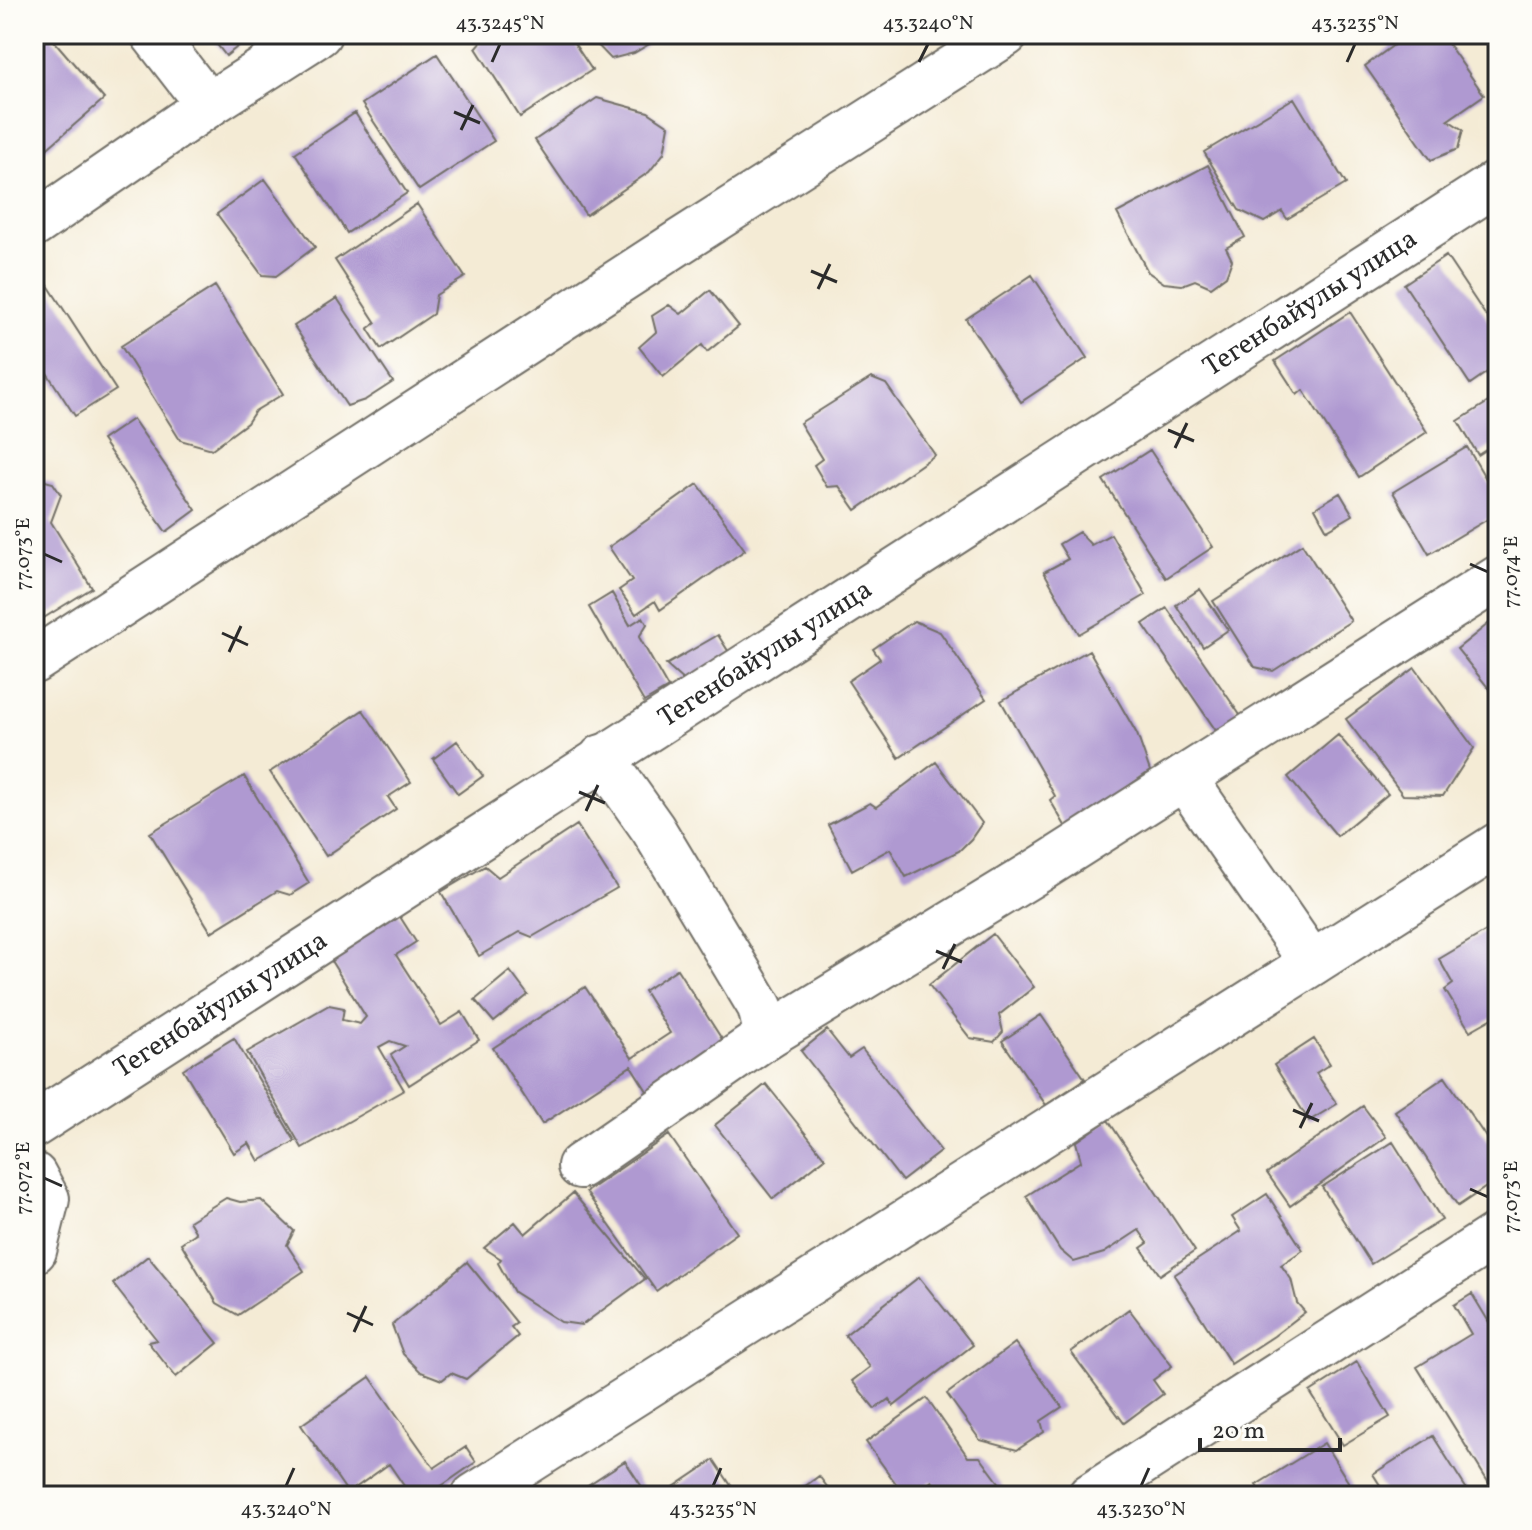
<svg xmlns="http://www.w3.org/2000/svg" width="1532" height="1530" font-family="Vollkorn,serif">
	<rect width="100%" height="100%" fill="#fdfcf7"/>
	<filter id="ink" filterUnits="userSpaceOnUse"><feTurbulence type="fractalNoise" baseFrequency=".0125" numOctaves="2"/><feDisplacementMap in="SourceGraphic" scale="16" xChannelSelector="R" yChannelSelector="G"/><feConvolveMatrix kernelMatrix="1 2 1 2 8 2 1 2 1" color-interpolation-filters="sRGB"/></filter>
	<filter id="wash" filterUnits="userSpaceOnUse"><feTurbulence type="fractalNoise" baseFrequency=".006" numOctaves="4" result="noise"/><feDisplacementMap in="SourceGraphic" scale="32" xChannelSelector="R" yChannelSelector="G"/><feGaussianBlur stdDeviation="1.8" result="paint"/><feColorMatrix in="noise" values="0 0 0 0 0 0 0 0 0 0 0 0 0 0 0 0 0 1.4 0 .05"/><feComposite in="paint" operator="in"/></filter>
	<g filter="url(#wash)">
		<rect width="100%" height="100%" fill="#f4ebd5"/>
		<g id="blocks">
			<!-- building -->
			<path fill="#af99d1" d="M209 34H253L226 56Z
				M488 34H568L592 70 520 117 476 48Z
				M593 34H666L634 53 611 59 590 37Z
				M1409 34H1441L1484 95 1448 120 1463 130 1458 149 1431 160 1365 66Z
				M50 36 104 99 34 160V50Z
				M437 54 494 141 419 190 362 104Z
				M597 98 648 112 669 126 664 153 649 172 586 215 535 140Z
				M1294 98 1346 184 1287 219 1282 211 1264 222 1239 210 1204 152Z
				M355 113 407 193 347 233 295 153Z
				M1208 165 1245 237 1226 248 1232 260 1226 276 1211 287 1195 280 1182 285 1164 283 1148 272 1117 213Z
				M265 179 315 247 276 276 262 275 217 214Z
				M417 204 465 277 436 295 433 314 381 349 368 329 376 323 335 260Z
				M1446 256 1498 334V370L1496 366 1470 384 1404 284Z
				M40 273 116 390 75 416 34 353V277Z
				M1032 275 1087 358 1021 402 966 319Z
				M215 286 283 394 255 411 247 423 212 449 180 440 121 346Z
				M710 290 739 326 707 352 702 345 663 377 639 347 656 332 652 316 669 305 681 314Z
				M337 298 393 382 365 400 347 406 294 326Z
				M1350 312 1427 432 1359 477 1303 390 1297 395 1275 361Z
				M871 378 886 384 935 455 856 510 839 486 827 487 814 465 822 459 800 423Z
				M1498 396V442L1478 455 1458 421Z
				M133 419 196 510 166 532 102 440Z
				M1467 447 1498 499V513L1429 554 1393 492Z
				M1150 450 1213 547 1166 578 1103 480Z
				M34 478 53 483 61 495 51 522 92 588 34 624Z
				M698 484 745 550 660 610 655 601 636 614 619 590 632 581 609 547Z
				M1340 493 1353 515 1327 530 1315 508Z
				M1079 532 1091 545 1111 534 1146 595 1079 634 1044 572 1068 559 1059 544Z
				M1302 544 1351 621 1273 671 1255 667 1213 601Z
				M1200 589 1228 630 1203 647 1176 605Z
				M612 593 630 625 643 617 647 624 639 637 668 688 644 702 589 607Z
				M1167 608 1242 718 1219 735 1143 624Z
				M1498 616V700L1457 649Z
				M914 621 940 632 986 699 899 758 848 681 880 659 873 649Z
				M718 635 730 654 685 682 666 665Z
				M1089 650 1137 734 1150 771 1067 829 1050 800 1055 796 1001 701Z
				M1415 668 1474 748 1443 796 1403 795 1346 719Z
				M363 710 411 782 388 797 396 809 326 856 270 772Z
				M1338 735 1388 794 1337 836 1288 777Z
				M457 741 483 776 458 794 433 759Z
				M936 762 982 823 971 839 959 851 906 877 890 849 852 870 828 825 870 803 876 807Z
				M244 776 309 883 290 895 277 891 211 932 150 833Z
				M577 825 617 888 532 937 520 932 479 956 441 892 485 866 498 877Z
				M397 912 416 942 396 955 441 1025 462 1012 479 1040 409 1085 391 1055 405 1046 390 1041 379 1047 404 1090 302 1148 247 1052 329 1005 344 1008 342 1020 360 1024 366 1017 328 956Z
				M1498 924V1015L1470 1031 1445 990 1453 984 1439 959Z
				M993 934 1034 987 999 1015 1003 1032 994 1042 970 1038 929 985Z
				M677 969 725 1044 649 1094 631 1066 542 1124 493 1048 585 987 632 1058 670 1033 644 991Z
				M510 971 528 995 494 1022 475 1000Z
				M1041 1015 1085 1079 1046 1105 1002 1041Z
				M827 1030 849 1058 862 1049 941 1151 902 1181 801 1051Z
				M234 1038 295 1141 259 1161 249 1143 234 1153 183 1069Z
				M1314 1039 1330 1064 1316 1073 1337 1104 1309 1121 1274 1065Z
				M1445 1077 1498 1155V1179L1458 1206 1395 1111Z
				M766 1084 825 1158 773 1199 715 1125Z
				M1363 1106 1386 1137 1290 1206 1267 1173Z
				M1108 1120 1195 1251 1160 1275 1141 1248 1148 1243 1139 1230 1104 1253 1074 1262 1060 1250 1026 1196 1081 1161 1076 1142Z
				M669 1135 737 1233 656 1291 586 1192Z
				M1393 1142 1442 1220 1371 1264 1322 1187Z
				M573 1193 645 1279 582 1325 561 1322 514 1292 498 1263 501 1259 484 1248 515 1222 525 1234Z
				M1267 1194 1303 1250 1281 1265 1291 1279 1297 1303 1305 1312 1274 1336 1231 1364 1174 1275 1241 1231 1232 1217Z
				M226 1198 240 1202 261 1200 294 1231 287 1245 304 1271 238 1315 217 1303 181 1243 196 1233 189 1221Z
				M148 1256 218 1343 176 1377 148 1342 157 1340 113 1284Z
				M467 1262 517 1323 511 1327 518 1336 466 1379 451 1373 442 1380 421 1372 403 1354 392 1325Z
				M919 1277 973 1345 894 1406 889 1399 875 1409 852 1381 870 1367 845 1335Z
				M1472 1294 1498 1337V1479L1490 1485 1417 1367 1471 1334 1454 1305Z
				M1129 1309 1172 1366 1153 1380 1163 1394 1124 1423 1071 1352Z
				M1015 1343 1062 1407 1041 1421 1044 1432 1017 1450 980 1440 947 1394Z
				M1357 1362 1390 1417 1343 1445 1310 1392Z
				M370 1377 434 1468 466 1447 476 1462 427 1496H411L389 1464 348 1493 301 1425Z
				M927 1398 968 1457H980L1009 1496H942L932 1481 911 1496H905L866 1442Z
				M1433 1436 1471 1496H1387L1373 1474Z
				M1324 1443 1357 1496H1263L1256 1485Z
				M714 1460 738 1496H666L665 1493Z
				M625 1461 648 1496H571Z
				M819 1476 834 1496H792Z"/>
		</g>
	</g>
	<g filter="url(#ink)">
		<use href="#blocks" fill-opacity="0" stroke="#716e66" stroke-width="2"/>
		<g fill="none" stroke-linecap="round" stroke-linejoin="round">
			<!-- minor casing -->
			<g stroke="#716e66" stroke-width="48">
				<g id="minor">
					<path d="M153 34 208 105"/>
					<path d="M34 225 208 105 319 34"/>
					<path d="M34 661 681 241 1006 34"/>
					<path d="M602 757 653 829 760 1007 767 1036 1036 872 1498 578"/>
					<path d="M1184 778 1312 963"/>
					<path id="s1" d="M34 1125 1498 182"/>
					<path d="M580 1166 767 1036"/>
					<path d="M34 1175 47 1199 34 1251"/>
					<path d="M474 1496 1498 845"/>
					<path d="M1090 1496 1498 1234"/>
				</g>
			</g>
			<!-- minor -->
			<use href="#minor" stroke="#fff" stroke-width="44"/>
		</g>
	</g>
	<!-- ticks -->
	<path fill="none" stroke="#2b2b2b" stroke-width="3" d="M492 62 500 44M919 62 928 44M1347 62 1355 44M454 112 480 123M461 130 473 105M811 271 837 282M818 289 830 264M1168 430 1194 441M1175 448 1187 423M44 554 62 562M1470 564 1488 572M222 633 248 645M229 652 241 626M579 792 605 803M586 811 598 785M936 951 962 962M943 969 955 944M1293 1110 1319 1121M1300 1128 1312 1103M44 1178 62 1186M1470 1189 1488 1197M347 1313 373 1325M354 1332 366 1306M286 1486 294 1468M713 1486 721 1468M1141 1486 1149 1468"/>
	<g text-anchor="middle" dominant-baseline="central" stroke-width="7" stroke-linejoin="round" paint-order="stroke">
		<!-- street labels -->
		<g font-size="28" fill="#2b2b2b" stroke="#fdfcf7">
			<text stroke="none"><textPath href="#s1" startOffset="1518">Тегенбайулы улица</textPath></text>
			<text stroke="none"><textPath href="#s1" startOffset="870">Тегенбайулы улица</textPath></text>
			<text stroke="none"><textPath href="#s1" startOffset="222">Тегенбайулы улица</textPath></text>
		</g>
	</g>
	<!-- margin -->
	<rect width="1532" height="1530" fill="none" stroke="#fdfcf7" stroke-width="88"/>
	<!-- scale -->
	<path d="M1200 1438v12h140v-12" fill="none" stroke="#2b2b2b" stroke-width="4"/>
	<text x="1212" y="1438" font-size="24" fill="#2b2b2b" stroke="#fdfcf7" stroke-width="6" paint-order="stroke">20 m</text>
	<rect x="44" y="44" width="1444" height="1442" fill="none" stroke="#2b2b2b" stroke-width="3"/>
	<g font-size="20" text-anchor="middle" fill="#2b2b2b">
		<text x="500" y="29">43.3245°N</text>
		<text x="928" y="29">43.3240°N</text>
		<text x="1355" y="29">43.3235°N</text>
		<text transform="translate(22 554) rotate(-90)" y="7">77.073°E</text>
		<text transform="translate(1510 572) rotate(-90)" y="7">77.074°E</text>
		<text transform="translate(22 1178) rotate(-90)" y="7">77.072°E</text>
		<text transform="translate(1510 1197) rotate(-90)" y="7">77.073°E</text>
		<text x="286" y="1515">43.3240°N</text>
		<text x="713" y="1515">43.3235°N</text>
		<text x="1141" y="1515">43.3230°N</text>
	</g>
</svg>
